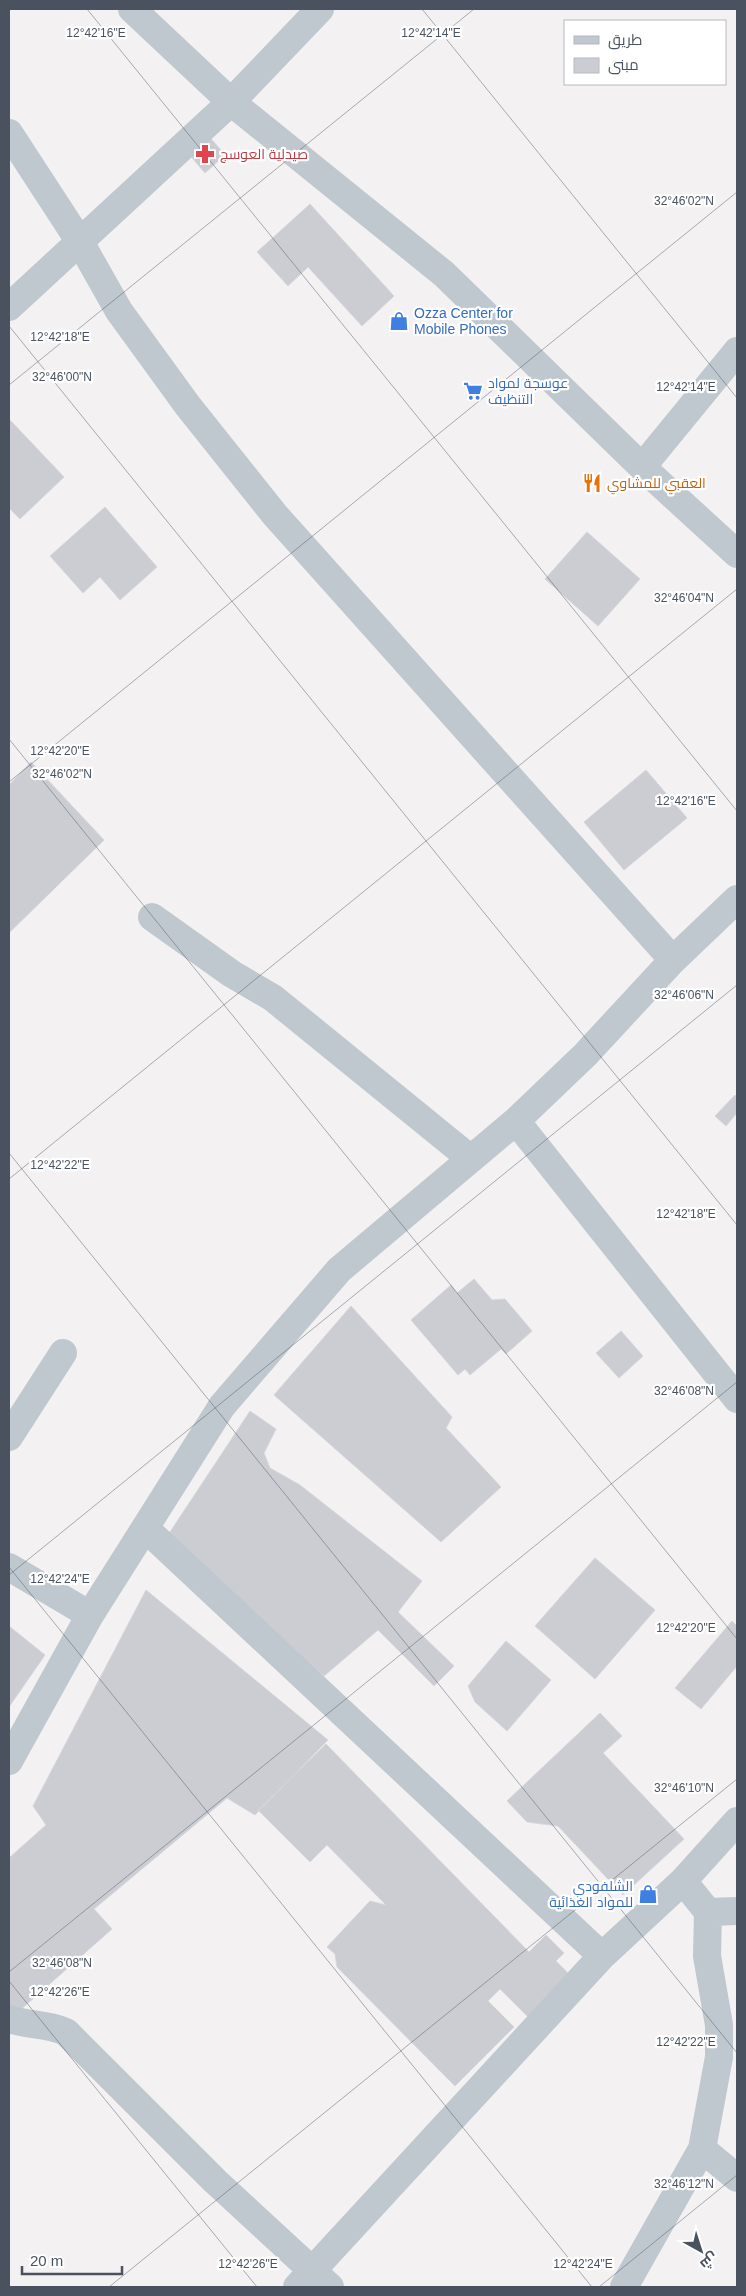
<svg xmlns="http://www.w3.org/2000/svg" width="746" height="2296" font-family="Arial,Cairo,sans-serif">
	<rect width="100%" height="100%" fill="#f3f1f1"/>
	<!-- building -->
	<path fill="#cbcdd3" stroke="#d5d7dc" d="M207 134 225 155 205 173 187 152Z
		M310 204 394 296 362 326 308 267 288 286 257 252Z
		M9 419 64 477 20 519 9 508Z
		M105 507 157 567 120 600 100 577 83 593 50 556Z
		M587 532 640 579 598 626 545 579Z
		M31 762 104 840 9 933V785Z
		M646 770 687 818 624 870 584 822Z
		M735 1095 737 1097V1113L726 1126 715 1116Z
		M474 1279 492 1300 505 1299 532 1331 506 1354 501 1349 470 1375 465 1369 458 1375 411 1320 451 1285 457 1293Z
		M351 1306 452 1417 446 1428 501 1487 441 1542 274 1395Z
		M621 1331 643 1356 619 1378 596 1353Z
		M250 1411 276 1429 264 1453 270 1468 300 1485 422 1581 398 1612 454 1666 434 1686 378 1630 324 1676 252 1616 166 1538Z
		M595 1558 655 1610 595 1679 535 1626Z
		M146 1590 328 1740 255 1815 227 1798 94 1909 112 1929 18 2012 9 2009V1858L46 1825 33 1806Z
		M732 1621 737 1626V1666L701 1709 675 1688Z
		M9 1626 45 1655 9 1707Z
		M506 1641 551 1680 507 1731 475 1702 468 1686Z
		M600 1713 622 1736 603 1753 684 1839 623 1895 558 1826 527 1822 507 1801Z
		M326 1744 529 1952 546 1935 564 1953 556 1961 576 1981 534 2023 500 1989 488 2001 514 2027 455 2086 337 1967 335 1954 327 1947 370 1901 386 1905 327 1845 310 1862 258 1810Z"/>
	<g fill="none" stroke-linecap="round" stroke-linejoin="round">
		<!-- minor -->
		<path stroke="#bfc7cf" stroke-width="28" d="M132 9 231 102 444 274 642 467 737 554
			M9 133 80 242 119 311 188 406 275 515 673 960
			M9 307 231 102 320 9
			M642 467 737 351
			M152 917 232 974 273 998 471 1159
			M516 1121 737 1399
			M9 1437 63 1353
			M146 1529 602 1956
			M9 1567 90 1615
			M9 1761 90 1615 222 1406 339 1270 516 1121 585 1055 673 960 737 899
			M708 1912 737 1911
			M9 2019C30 2026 45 2023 66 2032L215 2181 330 2287
			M702 2149 737 2178
			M297 2287 602 1956 683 1881 737 1821
			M624 2287 702 2149 719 2057V2025L707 1956 708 1912 683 1881"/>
	</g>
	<!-- ticks -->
	<path fill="none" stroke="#49525e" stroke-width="1" stroke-opacity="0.45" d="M87 9 737 811M422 9 737 398M9 326 737 1225M9 385 474 9M9 739 737 1639M9 782 737 192M9 1153 737 2053M9 1179 737 589M9 1567 592 2287M9 1575 737 985M9 1972 737 1382M9 1981 257 2287M109 2287 737 1779M599 2287 737 2175"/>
	<!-- icons -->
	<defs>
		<g id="pharmacy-bare" transform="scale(1.5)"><path d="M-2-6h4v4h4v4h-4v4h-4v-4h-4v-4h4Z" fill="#e0444e" stroke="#fff" stroke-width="2.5" paint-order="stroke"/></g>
		<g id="shop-bare" transform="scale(1.5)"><path d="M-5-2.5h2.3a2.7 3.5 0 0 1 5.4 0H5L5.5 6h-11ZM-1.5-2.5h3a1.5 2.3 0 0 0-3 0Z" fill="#3f7fe0" stroke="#fff" stroke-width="2.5" paint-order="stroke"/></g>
		<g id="supermarket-bare" transform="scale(1.5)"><path d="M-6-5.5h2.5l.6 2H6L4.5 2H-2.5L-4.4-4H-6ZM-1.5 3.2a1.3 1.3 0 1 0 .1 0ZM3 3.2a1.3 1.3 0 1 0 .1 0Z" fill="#3f7fe0" stroke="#fff" stroke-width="2.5" paint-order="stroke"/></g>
		<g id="restaurant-bare" transform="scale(1.5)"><path d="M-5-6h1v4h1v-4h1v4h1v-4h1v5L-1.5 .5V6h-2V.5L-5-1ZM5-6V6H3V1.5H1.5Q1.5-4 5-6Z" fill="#e8710a" stroke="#fff" stroke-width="2.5" paint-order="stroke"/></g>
	</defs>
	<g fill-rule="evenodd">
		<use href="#pharmacy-bare" x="205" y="154"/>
		<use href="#shop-bare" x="399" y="321"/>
		<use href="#supermarket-bare" x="473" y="391"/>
		<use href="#restaurant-bare" x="592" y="483"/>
		<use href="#shop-bare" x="648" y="1894"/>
	</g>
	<g text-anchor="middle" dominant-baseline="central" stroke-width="4.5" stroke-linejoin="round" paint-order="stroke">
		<!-- health labels -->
		<g font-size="14" fill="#be3a42" stroke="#fff" text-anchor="start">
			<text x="220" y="154">صيدلية العوسج</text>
		</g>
		<!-- shop labels -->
		<g font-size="14" fill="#366cbe" stroke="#fff" text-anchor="start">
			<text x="414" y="313">Ozza Center for<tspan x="414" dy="16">Mobile Phones</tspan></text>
			<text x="488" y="383">عوسجة لمواد<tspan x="488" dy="16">التنظيف</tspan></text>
			<text x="633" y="1886" text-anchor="end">الشلفودي<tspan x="633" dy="16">للمواد الغذائية</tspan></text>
		</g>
		<!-- food labels -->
		<g font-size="14" fill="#c56008" stroke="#fff" text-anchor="start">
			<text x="607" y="483">العقبي للمشاوي</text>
		</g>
	</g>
	<g font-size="12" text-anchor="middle" fill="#49525e" stroke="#fff" stroke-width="4.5" stroke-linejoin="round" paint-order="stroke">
		<text x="431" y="37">12°42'14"E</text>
		<text x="96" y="37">12°42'16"E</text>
		<text x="684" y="205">32°46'02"N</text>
		<text x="60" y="341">12°42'18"E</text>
		<text x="62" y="381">32°46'00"N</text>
		<text x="686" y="391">12°42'14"E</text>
		<text x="684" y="602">32°46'04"N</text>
		<text x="60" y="755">12°42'20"E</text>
		<text x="62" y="778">32°46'02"N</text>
		<text x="686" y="805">12°42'16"E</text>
		<text x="684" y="999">32°46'06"N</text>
		<text x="60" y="1169">12°42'22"E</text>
		<text x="686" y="1218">12°42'18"E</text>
		<text x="684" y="1395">32°46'08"N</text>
		<text x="60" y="1583">12°42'24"E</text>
		<text x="686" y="1632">12°42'20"E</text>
		<text x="684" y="1792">32°46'10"N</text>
		<text x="62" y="1967">32°46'08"N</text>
		<text x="60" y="1996">12°42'26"E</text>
		<text x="686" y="2046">12°42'22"E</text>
		<text x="684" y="2188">32°46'12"N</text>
		<text x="248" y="2268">12°42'26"E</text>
		<text x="583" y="2268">12°42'24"E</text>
	</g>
	<!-- border -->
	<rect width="746" height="2296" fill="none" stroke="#49525e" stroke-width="20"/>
	<!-- legend -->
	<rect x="564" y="20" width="162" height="65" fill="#ffffff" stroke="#b6babf"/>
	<rect x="574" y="36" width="25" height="8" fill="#bfc7cf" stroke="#b6babf"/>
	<text x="608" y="45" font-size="15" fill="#49525e">طريق</text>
	<rect x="574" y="58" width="25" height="15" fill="#cbcdd3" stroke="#b6babf"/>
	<text x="608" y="70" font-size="15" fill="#49525e">مبنى</text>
	<!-- north arrow -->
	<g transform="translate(701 2251) rotate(141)" stroke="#ffffff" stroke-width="4" paint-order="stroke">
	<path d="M0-4L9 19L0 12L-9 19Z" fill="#49525e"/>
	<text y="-8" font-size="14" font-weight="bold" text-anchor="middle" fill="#49525e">ش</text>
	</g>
	<!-- scale -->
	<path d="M22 2266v8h100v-8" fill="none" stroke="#49525e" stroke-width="2.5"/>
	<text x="30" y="2266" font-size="15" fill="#49525e" stroke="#ffffff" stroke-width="4" paint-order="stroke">20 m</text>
</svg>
